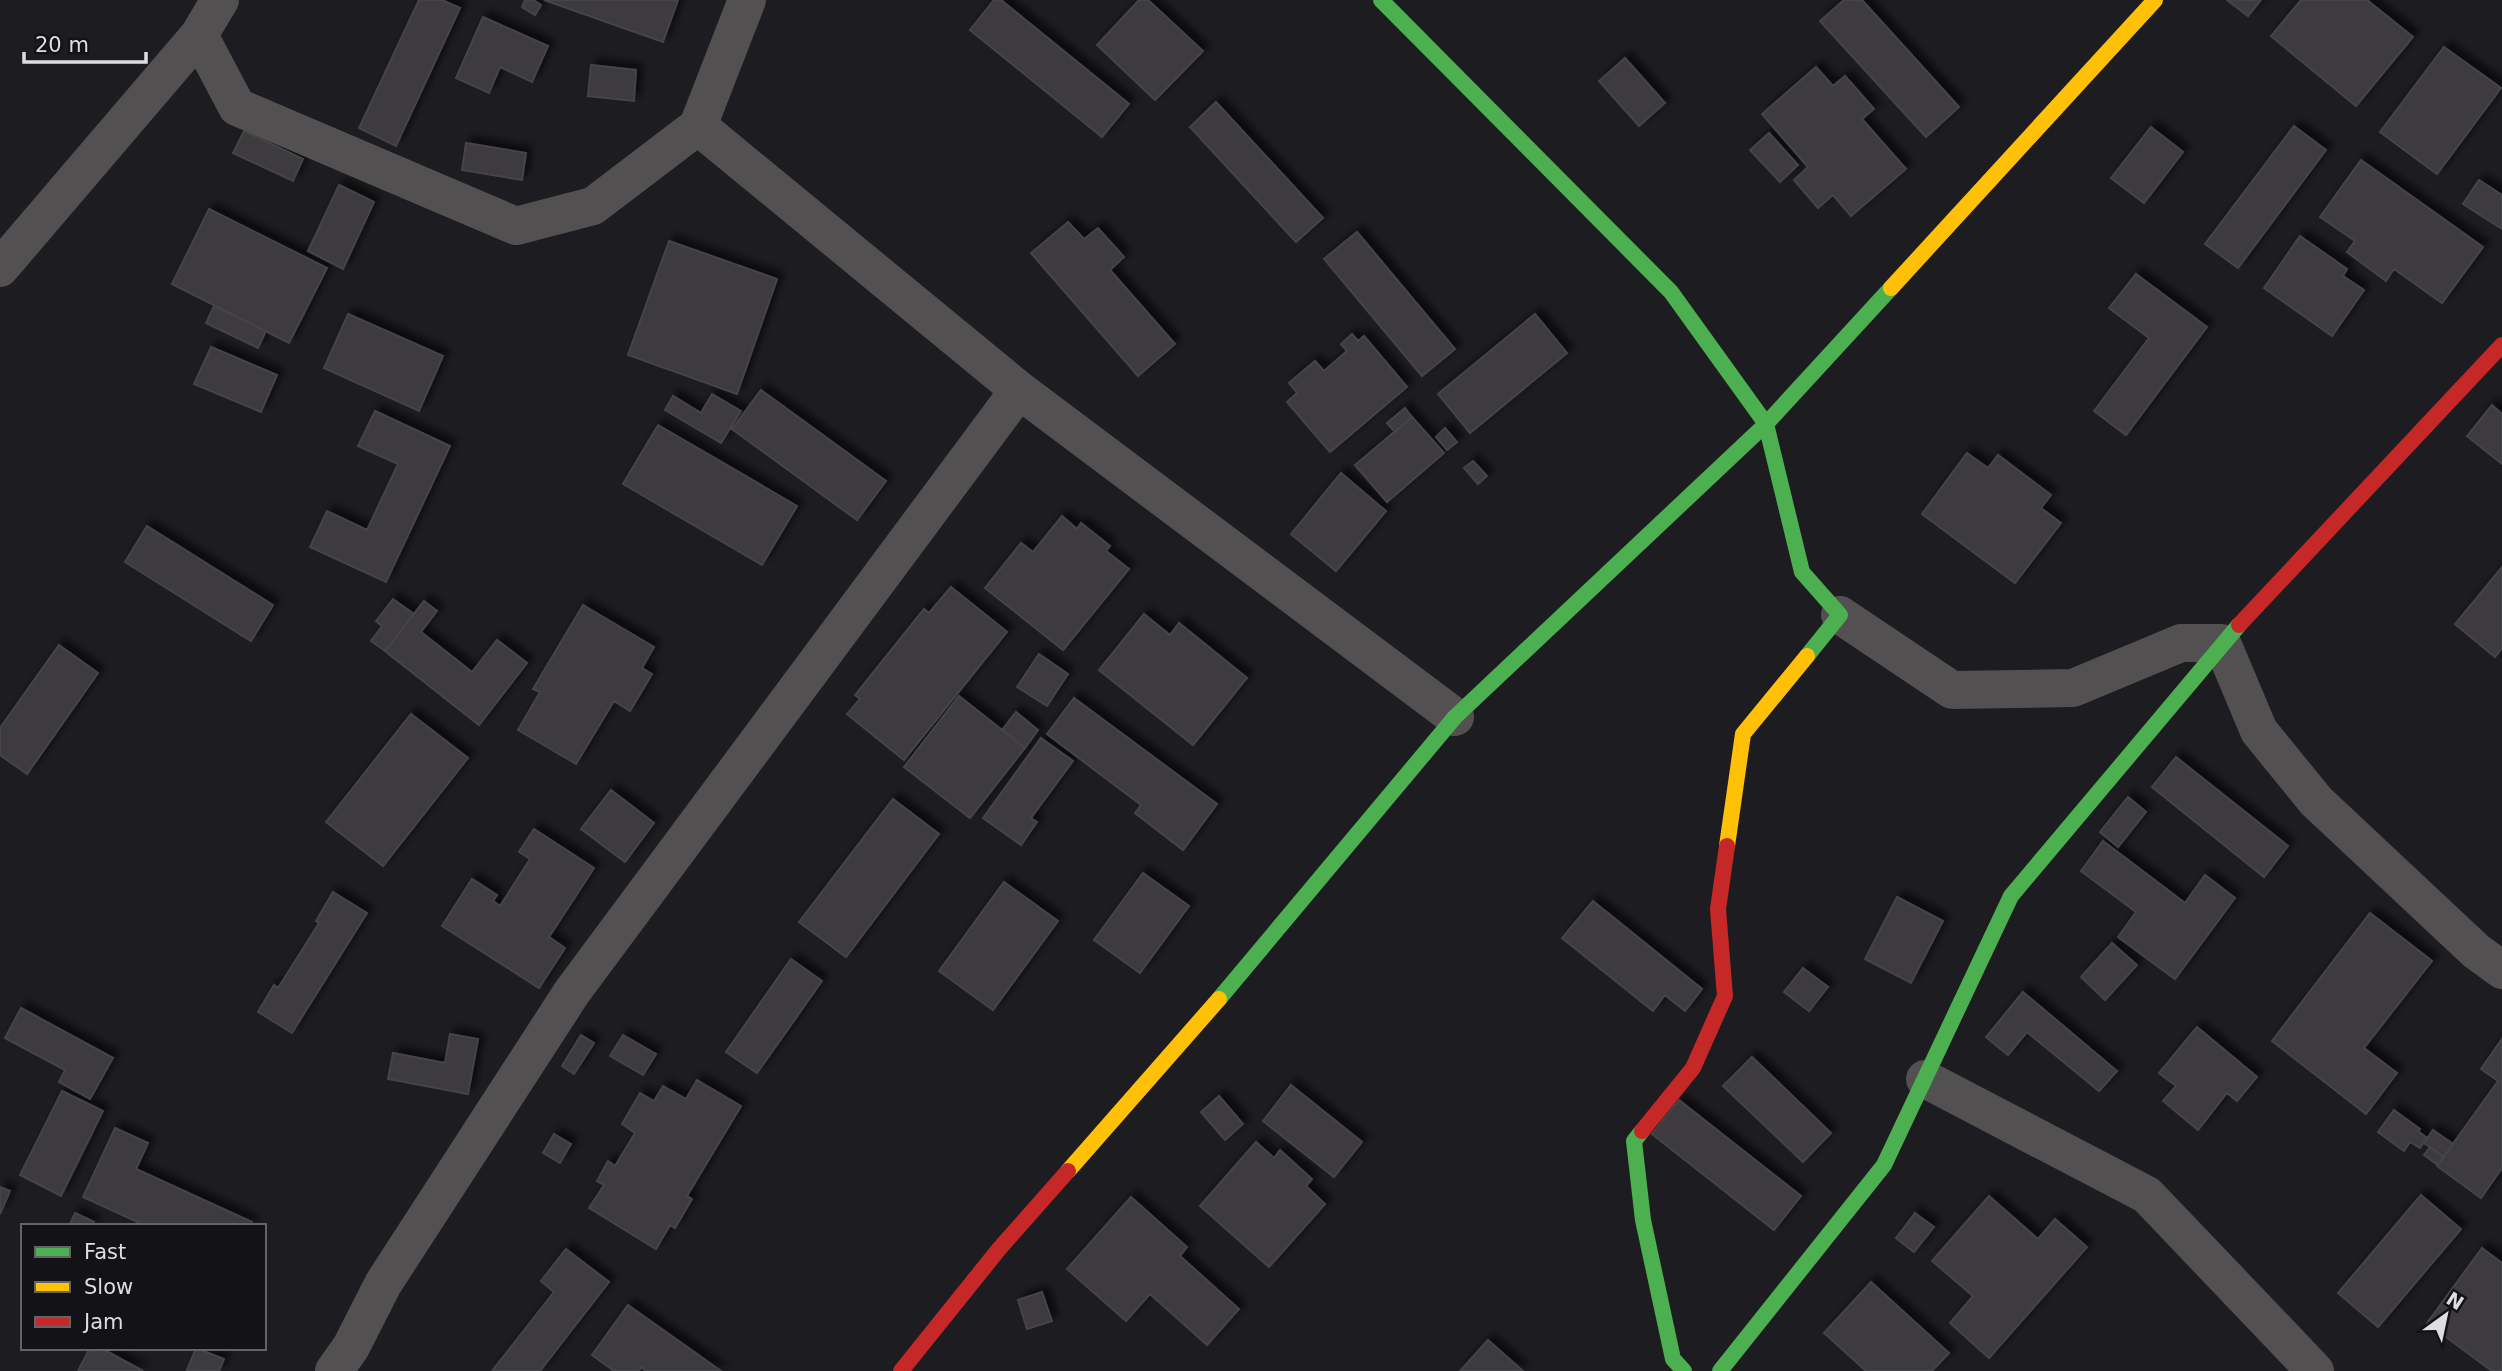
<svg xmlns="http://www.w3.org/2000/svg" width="2502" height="1371" font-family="'DejaVu Sans',sans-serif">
	<defs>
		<filter id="shadow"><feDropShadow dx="6" dy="-6" stdDeviation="3.5" flood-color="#0009"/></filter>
	</defs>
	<rect width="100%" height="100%" fill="#1d1c20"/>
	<!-- building -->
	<path fill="#3c3b3e" stroke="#454447" stroke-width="2" filter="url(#shadow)" d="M419 0H442L460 8 396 146 359 128Z
		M525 0H533L541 5 535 15 522 7Z
		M544 0H678L663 42Z
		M994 0H1001L1129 104 1102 137 970 30Z
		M1139 0H1148L1203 51 1155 100 1097 45Z
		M1844 0H1862L1959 107 1926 137 1820 21Z
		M2227 0H2261L2248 16Z
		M2301 0H2367L2413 37 2356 106 2271 36Z
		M483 17 548 46 532 82 500 67 489 93 456 78Z
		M2444 47 2501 88 2437 174 2380 132Z
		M1625 58 1665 103 1639 126 1599 81Z
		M591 65 636 70 634 101 588 96Z
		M1816 67 1833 86 1845 76 1874 109 1862 119 1906 169 1851 216 1833 195 1818 208 1794 180 1808 167 1762 114Z
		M1216 102 1323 218 1296 242 1190 127Z
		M2294 126 2326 150 2238 268 2205 244Z
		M2151 127 2183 152 2144 203 2111 178Z
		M244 131 303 159 293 181 233 153Z
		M1769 133 1798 165 1780 182 1750 150Z
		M466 143 526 153 522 180 462 170Z
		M2361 160 2483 247 2442 303 2394 269 2386 281 2347 252 2355 241 2320 217Z
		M2479 180 2502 195V229L2463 204Z
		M339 185 374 202 343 269 308 251Z
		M209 209 327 268 289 343 172 284Z
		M1068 222 1084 239 1098 228 1124 257 1110 270 1175 344 1138 376 1031 253Z
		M1357 232 1455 349 1422 376 1324 259Z
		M2300 236 2347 269 2343 276 2364 290 2332 336 2264 288Z
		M669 241 777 279 737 394 628 355Z
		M2136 274 2207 327 2126 435 2094 411 2149 338 2109 308Z
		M214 306 266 331 258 348 206 323Z
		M348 314 443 356 419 411 324 368Z
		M1535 314 1567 353 1470 433 1438 394Z
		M1352 334 1358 341 1364 336 1407 387 1330 452 1287 402 1297 393 1289 383 1315 361 1324 371 1347 351 1341 344Z
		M211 347 277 375 261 412 194 384Z
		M761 390 886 481 857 520 732 429Z
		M712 394 741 411 721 443 665 410 673 396 701 413Z
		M2492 405 2502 414V464L2467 436Z
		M1405 408 1412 417 1395 432 1387 423Z
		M375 411 450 446 386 582 310 547 327 511 367 530 398 464 358 446Z
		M1412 417 1444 453 1387 502 1355 465Z
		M658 425 797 506 762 565 623 484Z
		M1445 428 1457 442 1447 450 1436 437Z
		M1967 453 1988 468 1998 455 2051 495 2041 508 2061 523 2015 583 1922 514Z
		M1473 461 1487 476 1478 484 1464 468Z
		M1341 473 1386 511 1336 571 1291 534Z
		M1062 516 1077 529 1081 523 1110 546 1106 551 1129 569 1063 650 985 588 1021 543 1033 552Z
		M147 526 273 605 251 641 125 562Z
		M2502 567V648L2495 657 2455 624Z
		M951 587 1007 632 904 760 847 714 860 699 855 695 924 609 929 613Z
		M393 599 414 614 385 651 371 641 382 626 376 621Z
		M424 601 437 611 421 632 472 672 497 640 527 663 479 725 385 651Z
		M583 605 654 647 642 668 652 674 630 711 614 701 576 764 518 730 540 692 533 689Z
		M1144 614 1170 635 1179 623 1247 678 1193 745 1099 670Z
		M59 645 98 673 27 774 0 755V728Z
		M1039 654 1068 674 1047 706 1017 687Z
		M959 696 1025 748 970 818 904 767Z
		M1074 698 1217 804 1183 850 1135 813 1141 805 1047 734Z
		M1016 712 1038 730 1025 748 1002 730Z
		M411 714 468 758 383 866 326 822Z
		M1041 738 1073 761 1031 818 1037 822 1021 845 983 818Z
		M2176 757 2288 846 2264 877 2152 787Z
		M611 790 654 823 625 862 581 829Z
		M2128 797 2146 812 2118 847 2100 832Z
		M893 799 939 834 846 957 799 922Z
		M534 829 594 868 549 937 565 948 539 988 442 926 472 879 497 895 493 901 500 906 530 859 519 852Z
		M2103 841 2185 903 2205 875 2235 898 2175 979 2118 937 2136 912 2081 871Z
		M1143 873 1189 906 1140 973 1094 940Z
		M1004 882 1058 921 993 1010 939 971Z
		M333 892 367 913 292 1033 258 1012 274 985 278 988 319 923 316 921Z
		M1897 897 1943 921 1911 983 1865 959Z
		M1593 901 1702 989 1685 1011 1665 995 1653 1011 1562 938Z
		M2370 913 2432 961 2364 1048 2397 1073 2366 1114 2272 1041Z
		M2112 943 2137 965 2105 1000 2081 977Z
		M791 959 822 981 757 1073 726 1052Z
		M1803 968 1828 987 1809 1011 1784 992Z
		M2023 992 2117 1071 2099 1091 2027 1032 2008 1055 1986 1037Z
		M21 1008 113 1058 90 1099 59 1082 65 1070 5 1038Z
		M2197 1027 2257 1077 2237 1101 2227 1093 2198 1130 2163 1101 2176 1086 2159 1073Z
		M450 1034 478 1039 468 1094 388 1079 393 1053 445 1063Z
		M581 1035 594 1043 574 1074 562 1066Z
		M623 1035 656 1054 643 1075 610 1056Z
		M2502 1039V1168L2481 1198 2437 1166 2498 1081 2481 1069Z
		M1752 1057 1831 1133 1803 1162 1723 1086Z
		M697 1080 741 1106 687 1196 692 1199 675 1228 670 1225 656 1249 589 1208 604 1185 597 1181 608 1161 615 1166 635 1133 622 1124 640 1093 654 1101 663 1086 686 1099Z
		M1291 1085 1362 1142 1334 1177 1263 1121Z
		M62 1091 103 1111 61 1196 20 1175Z
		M1219 1096 1243 1124 1225 1140 1201 1112Z
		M1679 1100 1801 1196 1774 1230 1652 1134Z
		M2394 1110 2420 1129 2418 1131 2427 1138 2420 1148 2410 1142 2404 1151 2378 1132Z
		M115 1128 148 1143 136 1169 252 1222 250 1226H146L83 1197Z
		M2433 1130 2453 1144 2444 1157 2424 1143Z
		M554 1134 571 1144 560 1163 543 1153Z
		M1256 1142 1274 1158 1280 1150 1312 1179 1306 1186 1325 1204 1269 1267 1200 1206Z
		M2430 1147 2444 1157 2438 1165 2424 1155Z
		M0 1187 10 1191 0 1214Z
		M2421 1195 2461 1229 2378 1327 2338 1293Z
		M1989 1196 2038 1239 2055 1219 2087 1247 1989 1358 1950 1323 1973 1296 1932 1261Z
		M1131 1197 1187 1247 1180 1256 1239 1309 1207 1345 1150 1294 1126 1321 1067 1269Z
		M75 1213 94 1222 92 1226H69Z
		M1915 1213 1934 1227 1914 1252 1896 1238Z
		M2482 1248 2502 1263V1371H2492L2427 1323Z
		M566 1249 609 1282 540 1371H492L554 1292 541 1281Z
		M1871 1282 1949 1353 1932 1371H1866L1824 1333Z
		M1042 1292 1052 1321 1027 1329 1018 1300Z
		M628 1305 721 1371H646L641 1367 639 1371H614L592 1355Z
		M1488 1340 1523 1371H1460Z
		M90 1348H101L143 1371H78Z
		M196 1348 224 1359 219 1371 187 1370Z"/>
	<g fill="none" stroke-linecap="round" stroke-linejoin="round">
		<!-- street -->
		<path stroke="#525051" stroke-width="38" d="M220 0 199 35 237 107 516 226 593 206 698 126
			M747 0 698 126 1019 390 1455 717
			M0 268 199 35
			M1840 615 1952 690 2073 688 2181 643H2222L2259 731 2316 801 2476 951 2502 970
			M1925 1079 2147 1195 2315 1371
			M334 1371 351 1347 383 1284 572 992 1019 390"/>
		<!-- fast -->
		<path stroke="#4caf50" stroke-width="16" d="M1381 0 1671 292 1766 424 1802 572 1840 615 1807 656
			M1219 999 1455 717 1766 424 1891 288
			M1642 1131 1634 1141 1643 1220 1673 1359 1684 1371
			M1720 1371 1884 1165 2011 896 2239 625"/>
		<!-- slow -->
		<path stroke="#ffc107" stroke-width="16" d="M1891 288 2155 0
			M1727 846 1743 734 1807 656
			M1068 1171 1219 999"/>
		<!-- jam -->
		<path stroke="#c62828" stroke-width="16" d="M2239 625 2502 345
			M1642 1131 1693 1068 1725 996 1718 909 1727 846
			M901 1371 999 1249 1068 1171"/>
	</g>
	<!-- legend -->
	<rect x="21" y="1224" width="245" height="126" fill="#131217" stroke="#646468" stroke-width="2"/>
	<rect x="35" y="1247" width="35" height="10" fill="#4caf50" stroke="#646468" stroke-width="2"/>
	<text x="84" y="1259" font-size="21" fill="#dedee2">Fast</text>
	<rect x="35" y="1282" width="35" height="10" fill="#ffc107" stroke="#646468" stroke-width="2"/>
	<text x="84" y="1294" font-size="21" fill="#dedee2">Slow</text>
	<rect x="35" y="1317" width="35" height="10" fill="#c62828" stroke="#646468" stroke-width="2"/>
	<text x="84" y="1329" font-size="21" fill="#dedee2">Jam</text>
	<!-- north arrow -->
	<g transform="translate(2446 1315) rotate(33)" stroke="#131217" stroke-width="5" paint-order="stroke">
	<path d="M0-5L12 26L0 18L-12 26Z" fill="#dedee2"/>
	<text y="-10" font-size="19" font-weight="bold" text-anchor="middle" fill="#dedee2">N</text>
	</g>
	<!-- scale -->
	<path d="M24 52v10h122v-10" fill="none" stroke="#dedee2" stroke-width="3.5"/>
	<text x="35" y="52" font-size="21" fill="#dedee2" stroke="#131217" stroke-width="5" paint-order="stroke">20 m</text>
</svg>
